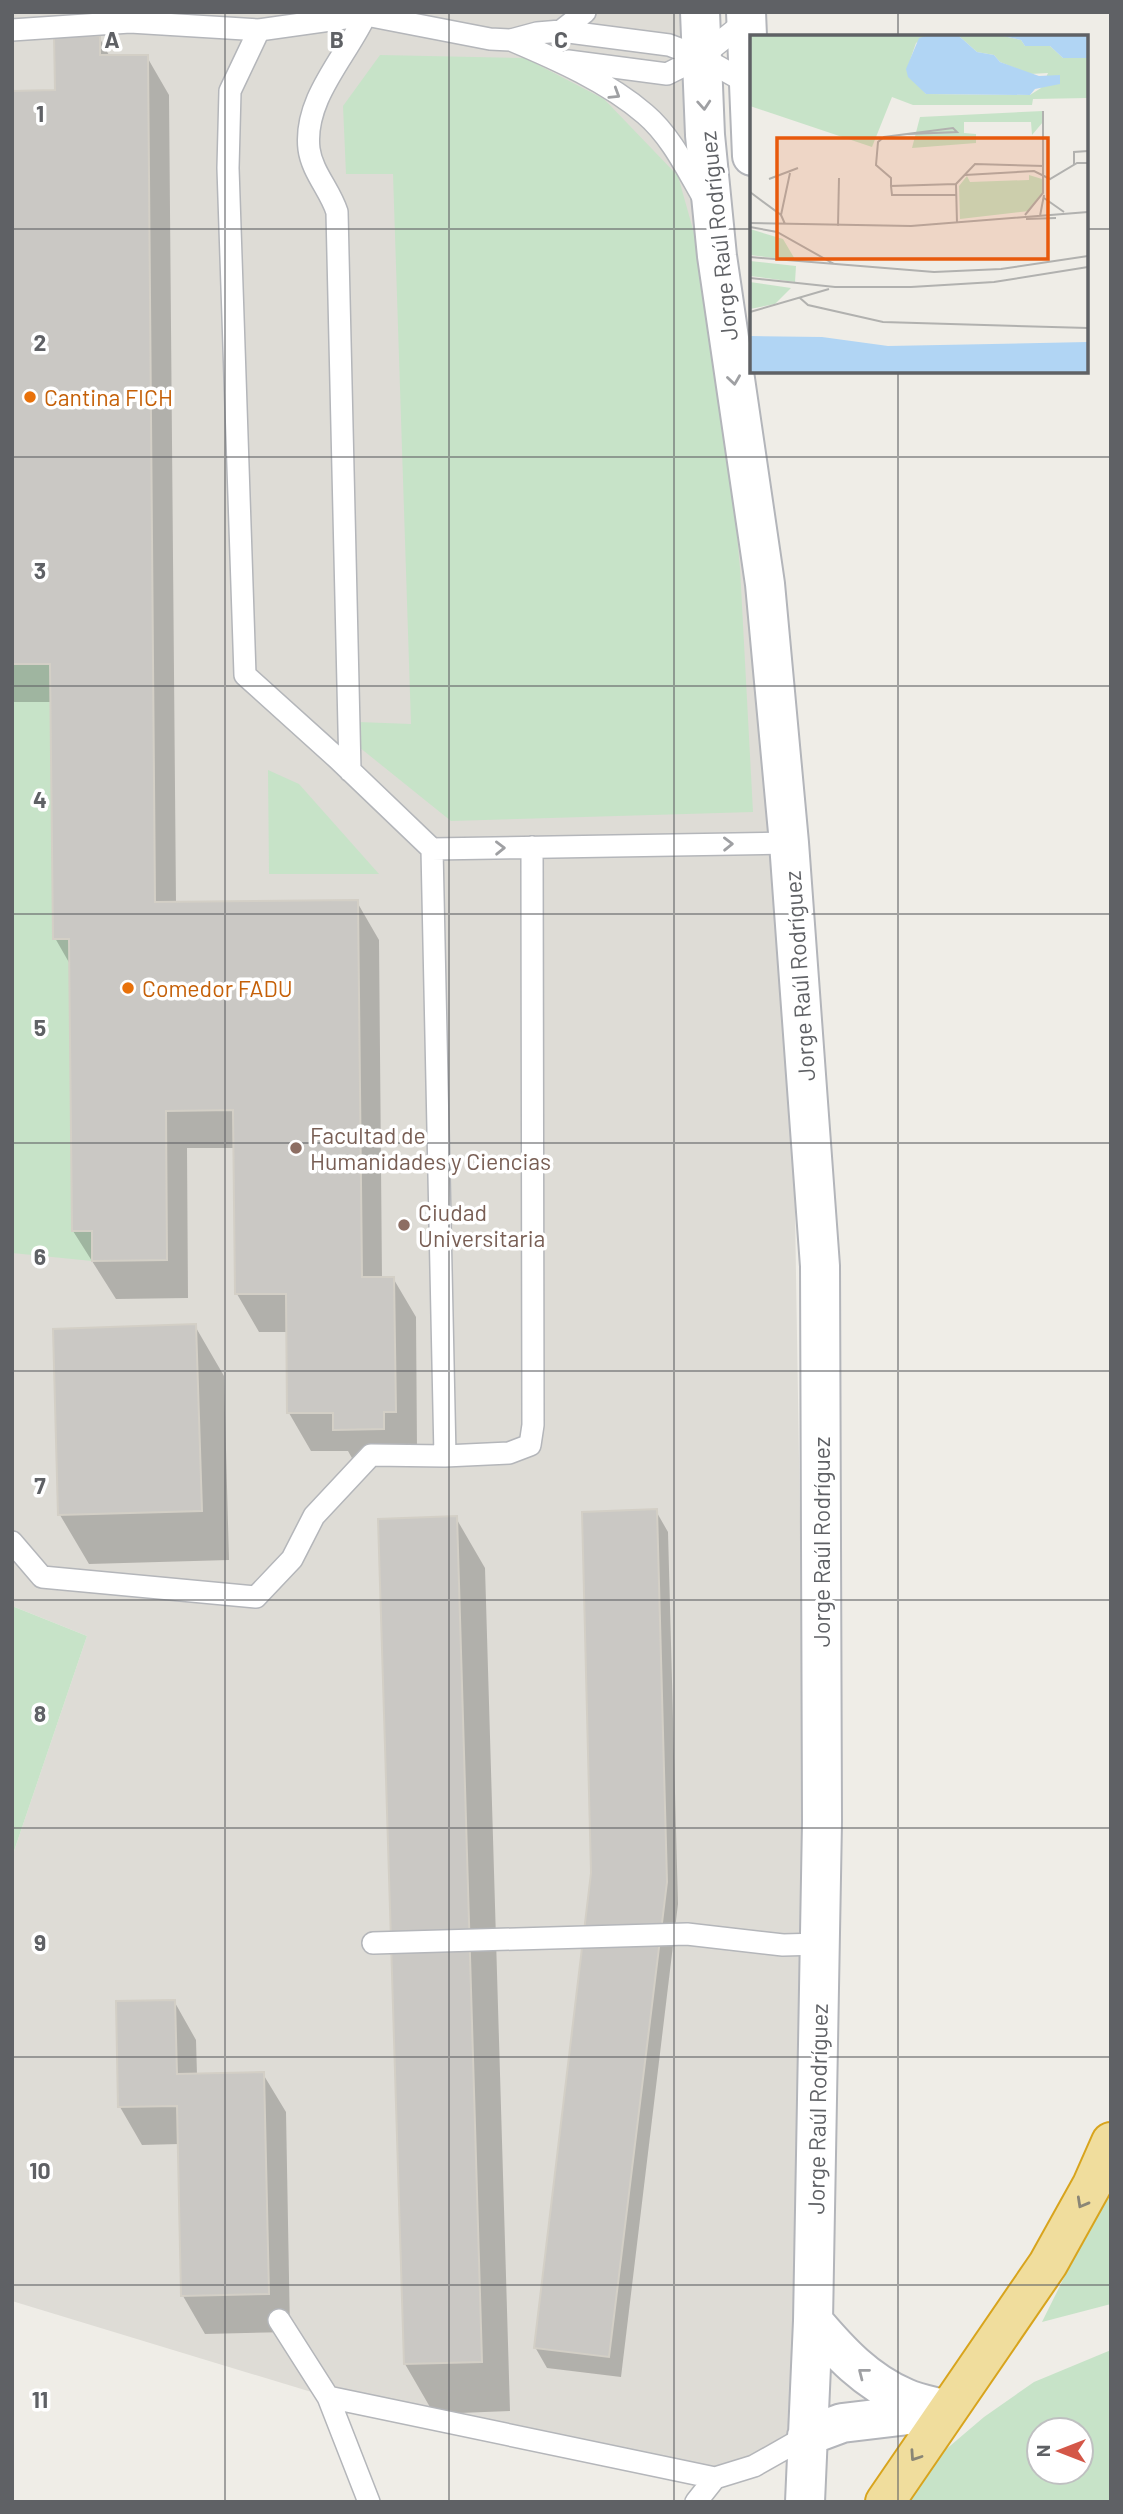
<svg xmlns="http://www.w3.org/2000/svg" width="1123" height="2514" font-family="Barlow,sans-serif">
	<rect width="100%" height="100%" fill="#efede7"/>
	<!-- education -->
	<path fill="#dedcd6" d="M12 12H699L789 843 813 2321 807 2436 715 2478 328 2397 12 2301V1857L87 1636 12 1606Z"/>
	<!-- green -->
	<path fill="#c7e3c8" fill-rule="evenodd" d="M380 55 525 58 604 99 678 176 717 315 740 568 753 812 451 821 359 747 358 722 411 724 393 174H346L343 106Z
		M12 664H50L53 938 69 939 72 1231H92V1261L12 1253Z
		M268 770 299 784 379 874H269Z
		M12 1606 87 1636 12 1857Z
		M1111 2183V2304L1042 2322Z
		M1111 2350V2502H906L937 2457 984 2417 1034 2382ZM1039 2430H1081V2472H1039Z"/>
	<!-- shadow -->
	<path fill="#0003" d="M99 37 110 57H147L169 95 176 903 357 902 379 940 382 1279 393 1278 416 1317 417 1450H405V1467H357L348 1451H311L289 1413 288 1332H259L237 1294 235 1148H187L188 1298 116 1299 73 1231 71 966 55 938 52 702H12V93L57 92Z
		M195 1326 224 1376 229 1560 89 1564 60 1515Z
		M656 1511 668 1532 678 1904 621 2377 547 2368 535 2347Z
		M456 1518 485 1568 510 2411 434 2414 405 2364 380 1520Z
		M174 2001 196 2040 197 2075 263 2074 286 2112 290 2332 205 2334 183 2296 179 2144 142 2145 120 2107Z"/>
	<!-- building -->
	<path fill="#cac8c4" stroke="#d3cfc6" stroke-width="2" d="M54 36H100V55H148L155 902 358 900 362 1277H394L396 1412H384V1429L333 1430V1413H287L286 1294H235L233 1110 166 1111 167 1260 92 1261V1231H72L69 939H53L50 664H12V91L55 90Z
		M196 1324 202 1511 58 1515 53 1329Z
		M657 1509 667 1882 609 2357 534 2348 591 1873 582 1512Z
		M457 1516 482 2362 404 2364 378 1519Z
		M175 2000 177 2074 264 2072 269 2294 181 2296 177 2106 118 2107 116 2001Z"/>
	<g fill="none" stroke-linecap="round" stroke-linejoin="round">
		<!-- lane casing -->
		<g stroke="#b4b6ba" stroke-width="24">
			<path id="lane" d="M12 30 130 22 259 30 366 15 490 39 511 40 537 33 561 31 669 45 701 57 749 84
				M259 30 230 91 228 168 245 675 337 758 432 849 789 843
				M561 31 585 12
				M511 40C556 59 608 82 645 114 671 136 687 170 704 199
				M568 61 667 74 701 57 746 21
				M350 771 337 212C330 190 312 172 309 149 303 98 348 55 367 12
				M432 849 445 1456 509 1453 530 1445 533 1425 532 847
				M12 1542 42 1577 256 1597 292 1559 314 1516 371 1455 445 1456
				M373 1943 687 1934 783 1945 820 1944
				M279 2320 328 2397 369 2502
				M328 2397 715 2478
				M696 2502 715 2478 754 2466 807 2436"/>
		</g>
		<!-- secondary casing -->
		<g stroke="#b3b5ba" stroke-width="42">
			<path id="secondary" d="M700 12 705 135 717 256 765 584 789 843 820 1266 822 1822 813 2321 805 2502
				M746 12 752 156
				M813 2321C840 2353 866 2381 905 2398 918 2404 933 2406 947 2410
				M807 2436 842 2423 934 2412"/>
		</g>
		<!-- highway casing -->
		<g stroke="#d8a41d" stroke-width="42">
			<path id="highway" d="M885 2502 1048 2264 1092 2185 1111 2142"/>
		</g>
		<!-- lane -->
		<use href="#lane" stroke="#fff" stroke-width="21"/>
		<!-- secondary -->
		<use href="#secondary" stroke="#fff" stroke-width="38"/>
		<!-- highway -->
		<use href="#highway" stroke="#f0dd9d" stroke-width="38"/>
	</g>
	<!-- one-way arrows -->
	<defs><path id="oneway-chevron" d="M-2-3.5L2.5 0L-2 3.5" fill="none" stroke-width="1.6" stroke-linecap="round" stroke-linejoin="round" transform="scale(1.75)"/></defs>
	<g stroke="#9fa0a3">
		<use href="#oneway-chevron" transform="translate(615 94) rotate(32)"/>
		<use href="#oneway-chevron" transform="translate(704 105) rotate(86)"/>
		<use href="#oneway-chevron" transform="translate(734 380) rotate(82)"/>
		<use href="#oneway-chevron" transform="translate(728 844) rotate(-1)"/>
		<use href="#oneway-chevron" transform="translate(500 848) rotate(-1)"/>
		<use href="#oneway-chevron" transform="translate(863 2373) rotate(-142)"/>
	</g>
	<g stroke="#8a8676">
		<use href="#oneway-chevron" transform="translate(1082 2203) rotate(119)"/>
		<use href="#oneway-chevron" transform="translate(915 2456) rotate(124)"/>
	</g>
	<!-- grid -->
	<path fill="none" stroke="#5f6165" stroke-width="2" stroke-opacity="0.55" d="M225 12V2502M449 12V2502M674 12V2502M898 12V37M12 229H752M1086 229H1111M898 371V2502M12 457H1111M12 686H1111M12 914H1111M12 1143H1111M12 1371H1111M12 1600H1111M12 1828H1111M12 2057H1111M12 2285H1111"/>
	<!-- markers -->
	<g fill="#e8710a" stroke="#fff" stroke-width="2.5">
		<circle cx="30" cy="397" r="7"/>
		<circle cx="128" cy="988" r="7"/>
	</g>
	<g fill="#8d6e63" stroke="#fff" stroke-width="2.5">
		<circle cx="296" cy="1148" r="7"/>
		<circle cx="404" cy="1225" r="7"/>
	</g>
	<g text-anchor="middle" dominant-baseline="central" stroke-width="7" stroke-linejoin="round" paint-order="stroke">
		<!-- street labels -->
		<g font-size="23" fill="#5f6165" stroke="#fff">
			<text transform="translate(718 236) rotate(-96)">Jorge Raúl Rodríguez</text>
			<text transform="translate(799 976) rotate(-94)">Jorge Raúl Rodríguez</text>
			<text transform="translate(821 1542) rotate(-90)">Jorge Raúl Rodríguez</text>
			<text transform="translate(817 2109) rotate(-89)">Jorge Raúl Rodríguez</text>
		</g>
		<!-- food labels -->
		<g font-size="23" fill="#c56008" stroke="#fff" text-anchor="start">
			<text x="44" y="397">Cantina FICH</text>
			<text x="142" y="988">Comedor FADU</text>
		</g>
		<!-- education labels -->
		<g font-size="23" fill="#785e54" stroke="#fff" text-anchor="start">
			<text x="310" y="1135">Facultad de<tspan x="310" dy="26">Humanidades y Ciencias</tspan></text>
			<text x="418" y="1212">Ciudad<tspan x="418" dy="26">Universitaria</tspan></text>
		</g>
	</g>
	<!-- overview -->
	<g transform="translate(750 35)">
		<rect width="338" height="338" fill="#efede7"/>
		<path d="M0 1H176L166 8 157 34 176 59 280 60 291 53 298 38 280 39 250 27 244 20 227 17 209 1H253L271 5 275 11H300L313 23H338V63L283 64 282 70H163L142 62 122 112 0 71ZM293 76V87L282 100 281 87H214V98L226 99V108L162 113 170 82ZM279 140 292 144V159L279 176 210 184 209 151 217 141 220 147 279 145ZM0 194 33 204 46 226 0 220ZM0 226 46 231 45 247 0 241ZM0 247 41 253 25 269 0 274Z" fill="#c7e3c8"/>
		<path d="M176 1H209L227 17 244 20 250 27 289 41 310 40V49L285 54 280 60 176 59 158 42 156 34 169 3ZM253 1H338V23H313L300 11H275L271 5ZM0 301 72 302 138 311 338 307V337H0Z" fill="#b1d5f4"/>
		<path fill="none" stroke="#b1b1af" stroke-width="2" d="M324 130V117L338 116M215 140 284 136 300 144 327 128H338M19 144 48 133M206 149 141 151 142 160H206M141 151V143L126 130 128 107 134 102 203 93 207 97 159 99M0 157 31 180 35 189M294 163 314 177M31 180 40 138M275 180 293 158V76M290 181 294 160M276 184 306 183M0 188 161 191 338 177M207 188 206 149 225 129 294 131M88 191 89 143M0 192 27 197 84 229M0 222 184 237 251 234 338 221M0 243 85 252H161L244 247 338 232M50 263 58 270 133 287 338 293M0 277 79 254"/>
		<path fill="#e8590c" fill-opacity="0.15" stroke="#e8590c" stroke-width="3.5" d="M27 103H298V224H27Z"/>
		<rect width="338" height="338" fill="none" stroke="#5f6165" stroke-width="3.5"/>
	</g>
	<g font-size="23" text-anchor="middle" font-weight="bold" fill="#5f6165" stroke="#fff" stroke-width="7" stroke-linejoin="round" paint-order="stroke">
		<text x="112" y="48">A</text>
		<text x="337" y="48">B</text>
		<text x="561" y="48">C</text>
		<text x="40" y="122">1</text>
		<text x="40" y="351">2</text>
		<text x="40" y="579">3</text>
		<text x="40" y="808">4</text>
		<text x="40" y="1036">5</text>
		<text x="40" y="1265">6</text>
		<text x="40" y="1494">7</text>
		<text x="40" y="1722">8</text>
		<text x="40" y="1951">9</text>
		<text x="40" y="2179">10</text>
		<text x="40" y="2408">11</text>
	</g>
	<!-- border -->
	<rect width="1123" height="2514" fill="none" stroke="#5f6165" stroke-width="28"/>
	<!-- north arrow -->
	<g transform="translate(1060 2451) rotate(270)"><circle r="33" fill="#ffffff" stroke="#bfc0c1" stroke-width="2"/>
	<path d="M0-5L12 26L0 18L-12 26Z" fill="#d45748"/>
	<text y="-10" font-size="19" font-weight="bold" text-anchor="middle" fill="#5f6165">N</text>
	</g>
</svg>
